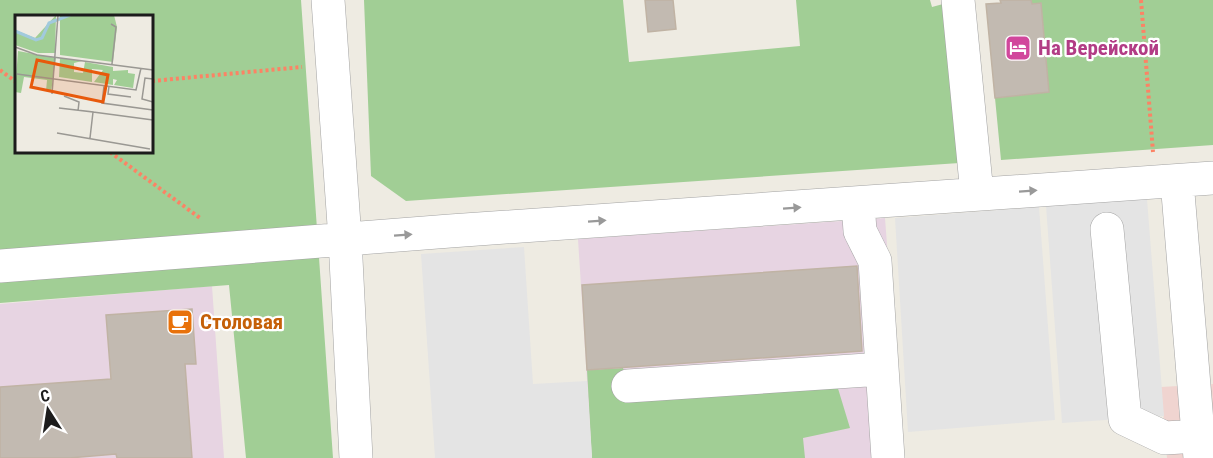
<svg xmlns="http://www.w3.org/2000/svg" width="1213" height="458" font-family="'Roboto Condensed',sans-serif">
	<rect width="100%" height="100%" fill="#eeebe2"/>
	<!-- commercial -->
	<path fill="#f0d4d0" d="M1213 384V458H1167L1161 387Z"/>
	<!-- industrial -->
	<path fill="#e7d4e2" d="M885 218 903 458H592L578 239Z
		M212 286 224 458H0V304Z"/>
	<!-- forest -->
	<path fill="#a1ce95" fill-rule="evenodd" d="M0 0H301L333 458H246L229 285 0 303ZM16 16H152V152H16Z
		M364 0H623L629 62 800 46 796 0H930L932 7 958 0 974 162 406 201 371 176Z
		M1031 0H1213V145L1001 160 995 98 1049 92 1041 3 1032 4Z
		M623 368 628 386 833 372 850 428 803 438 805 458H592L587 370Z"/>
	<!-- parking -->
	<path fill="#e4e4e4" d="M1147 199 1164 416 1062 423 1046 206Z
		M1039 207 1055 420 908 432 895 218Z
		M524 247 533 384 587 381 592 458H435L421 254Z"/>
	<!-- building -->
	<path fill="#c2bab1" stroke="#c0b3a4" stroke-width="1.5" d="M645 0H673L676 29 648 32Z
		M1000 0H1031L1032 4 1041 3 1049 92 995 98 986 4 1001 3Z
		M857 266 862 351 587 370 582 285Z
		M192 309 196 364H185L192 458H117L116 454 69 458H0V387L111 379 106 315Z"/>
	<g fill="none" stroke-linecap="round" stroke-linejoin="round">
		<!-- minor casing -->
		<g stroke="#a3a3a3" stroke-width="34">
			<path id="minor" d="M328 0 345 239 356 458
				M958 0 977 194
				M1177 181 1200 458
				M858 203 860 231 875 261 888 458
				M1107 229 1125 419 1165 438 1198 436
				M0 266 450 231 1213 178
				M628 386 882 369"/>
		</g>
		<!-- path -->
		<path stroke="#fc8365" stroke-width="4" stroke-dasharray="3 3" stroke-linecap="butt" d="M1141 0 1153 152
			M0 70 16 82
			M152 81 302 67
			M110 152 200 218"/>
		<!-- minor -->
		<use href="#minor" stroke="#fff" stroke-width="33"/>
	</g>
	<!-- one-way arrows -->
	<defs><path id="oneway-solid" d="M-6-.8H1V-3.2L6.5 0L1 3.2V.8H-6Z" transform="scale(1.5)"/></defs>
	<g fill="#999">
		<use href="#oneway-solid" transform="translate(1028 191) rotate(-4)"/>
		<use href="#oneway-solid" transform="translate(792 208) rotate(-4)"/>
		<use href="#oneway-solid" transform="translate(597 221) rotate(-4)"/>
		<use href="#oneway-solid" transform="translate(403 235) rotate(-4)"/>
	</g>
	<!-- icons -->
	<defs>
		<g id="hotel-square" transform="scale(1.35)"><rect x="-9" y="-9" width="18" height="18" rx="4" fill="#d1479c" stroke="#fff"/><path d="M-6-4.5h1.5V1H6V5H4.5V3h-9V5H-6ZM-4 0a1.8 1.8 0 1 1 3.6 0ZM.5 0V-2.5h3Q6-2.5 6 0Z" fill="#fff"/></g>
		<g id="cafe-square" transform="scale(1.35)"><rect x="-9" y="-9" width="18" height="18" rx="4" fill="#e8710a" stroke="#fff"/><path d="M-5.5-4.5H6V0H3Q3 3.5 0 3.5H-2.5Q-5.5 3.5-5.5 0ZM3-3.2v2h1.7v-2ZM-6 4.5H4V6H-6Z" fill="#fff"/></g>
	</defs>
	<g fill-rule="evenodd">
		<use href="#hotel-square" x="1018" y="48"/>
		<use href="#cafe-square" x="180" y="322"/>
	</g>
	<g text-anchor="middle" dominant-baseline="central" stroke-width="4.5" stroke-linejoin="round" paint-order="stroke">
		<!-- hotel labels -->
		<g font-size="21" font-weight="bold" fill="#b23c85" stroke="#fff" text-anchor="start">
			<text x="1038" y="48">На Верейской</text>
		</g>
		<!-- food labels -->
		<g font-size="21" font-weight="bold" fill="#c56008" stroke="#fff" text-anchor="start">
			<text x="200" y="322">Столовая</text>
		</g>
	</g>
	<!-- overview -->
	<g transform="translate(15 15)">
		<rect width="138" height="138" fill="#eeebe2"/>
		<path d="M41 0 40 38H23L0 30V15L20 23ZM45 0H99L102 12 98 47 45 40ZM3 36 41 43 36 77 31 76 32 65 9 62 6 78 0 77ZM45 43 67 46 59 48V57L68 58 70 47 98 52V56L113 55V58L120 59 118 73 99 70 102 65 98 64V70L79 67 88 55 77 54V67L44 62Z" fill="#a1ce95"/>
		<path fill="none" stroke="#a1cadd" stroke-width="3" d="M0 16 21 25 27 23 34 8 55 0"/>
		<path fill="none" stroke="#9a9893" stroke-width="1.5" d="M96 9 101 12 97 49M0 32 22 40 138 55M2 59 121 75 126 53M138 64 130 63 127 84 138 87M89 71 87 88 138 95M94 71 93 79 116 82M37 79 43 0M49 81 64 87 63 96M44 93 78 97 75 123M78 97 138 105M42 118 135 134"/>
		<path fill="#e8590c" fill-opacity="0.15" stroke="#e8590c" stroke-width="3" d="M22 45 93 60 88 87 16 72Z"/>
		<rect width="138" height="138" fill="none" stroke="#1c1c1c" stroke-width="3"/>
	</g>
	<!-- north arrow -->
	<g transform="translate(48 410) rotate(348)" stroke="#ffffff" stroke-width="4.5" paint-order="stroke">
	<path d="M0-4.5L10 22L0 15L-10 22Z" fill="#1c1c1c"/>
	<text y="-9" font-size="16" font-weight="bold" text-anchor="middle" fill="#1c1c1c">С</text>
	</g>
</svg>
